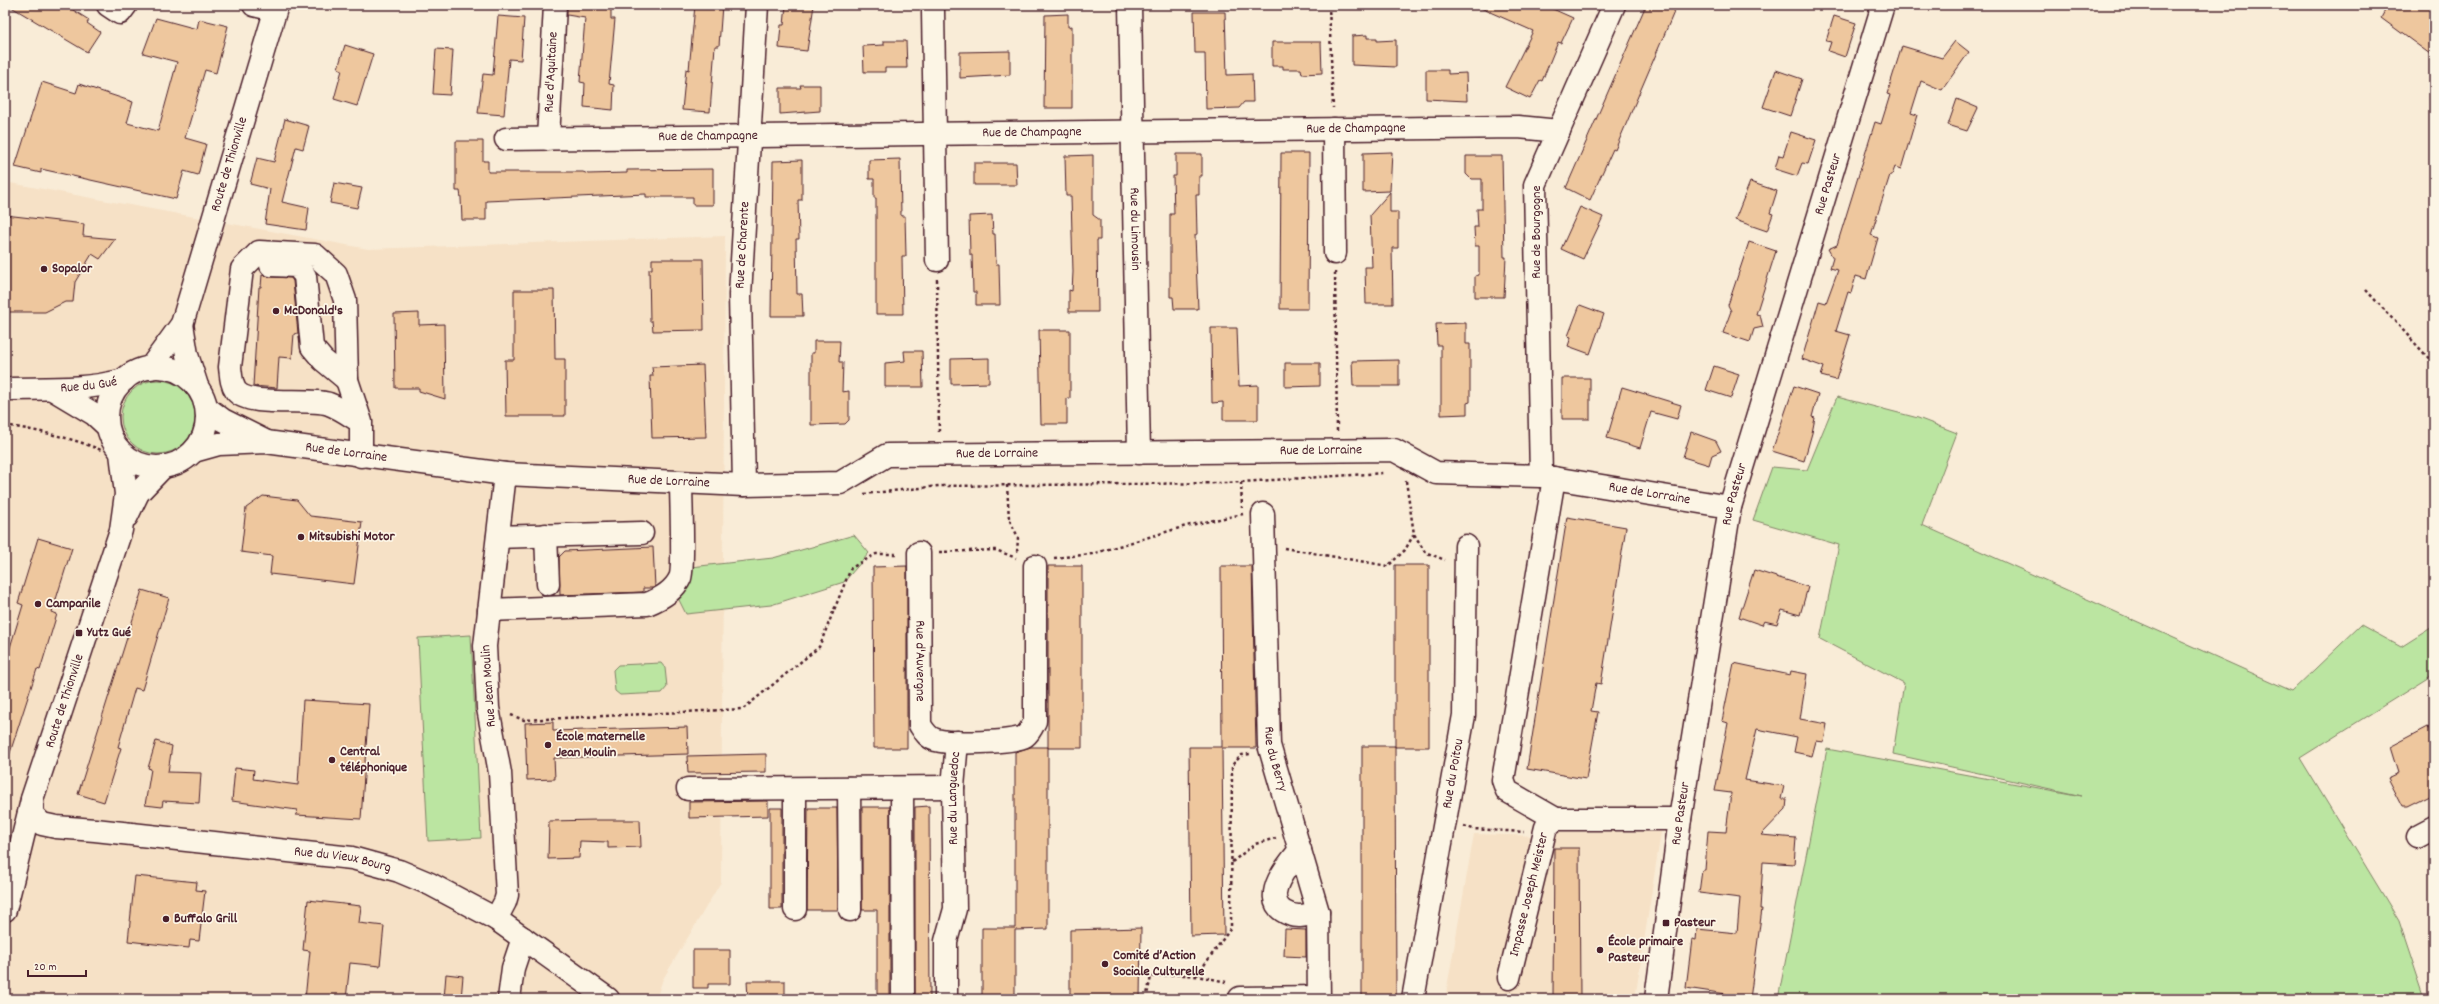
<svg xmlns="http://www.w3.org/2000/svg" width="2439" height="1004" font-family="Dekko,sans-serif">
	<rect width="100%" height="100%" fill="#f9ecd7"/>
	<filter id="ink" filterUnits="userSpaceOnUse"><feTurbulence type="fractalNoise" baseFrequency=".025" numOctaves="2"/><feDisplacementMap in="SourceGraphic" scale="8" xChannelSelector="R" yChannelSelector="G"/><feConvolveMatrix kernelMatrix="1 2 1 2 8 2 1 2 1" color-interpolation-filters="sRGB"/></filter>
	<g filter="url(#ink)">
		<!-- built -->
		<path fill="#f6e1c6" d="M5 182 368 249 725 236 721 882 663 979 656 999H5Z
			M1552 832H1661L1635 999H1445L1474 834 1539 836Z"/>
		<!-- green -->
		<path fill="#bbe5a1" stroke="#828266" d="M121 417a37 37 0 1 1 74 0a37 37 0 1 1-74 0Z
			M1837 397 1918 418 1957 433 1922 525 2292 691 2361 625 2401 647 2434 626V674L2300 758 2399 921 2425 999H1778L1827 749 2082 796 1893 754 1904 683 1820 639 1839 545 1753 520 1772 467 1807 470Z
			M854 535 869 553 844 582 771 605 686 614 676 594 691 567 773 558Z
			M471 635 481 838 428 841 418 638Z
			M661 663 665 668 667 687 662 693 620 695 615 691 613 670 618 665Z"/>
		<!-- building -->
		<path fill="#eec79e" stroke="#4a1f2b" d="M8 5H65L89 20 87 23 100 32 87 52Z
			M567 5H611V19H615L609 84 614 85 613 110 584 107 585 83 580 82 585 18 567 15Z
			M695 5H722L719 46H715L710 112 682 110 686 69 689 70Z
			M786 5H814L807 51 779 48 781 25H784Z
			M1474 5H1544L1573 18 1561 43 1558 42 1542 81 1540 80 1530 99 1505 87 1533 31Z
			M1646 5H1677L1615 150 1613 149 1590 200 1566 188Z
			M2388 5H2434V57L2381 18Z
			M1194 12H1225L1227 75 1252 74 1253 102H1244L1239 108 1206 109 1205 53H1195Z
			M1068 14V27L1072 26V108H1044L1045 15Z
			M498 16 524 18 521 60 509 59 504 115 478 113 483 74 493 75Z
			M1834 16 1856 23 1845 57 1828 51 1831 42 1826 41Z
			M156 18 197 29 199 19 228 26 216 73 205 70 185 138 206 144 198 175 184 171 176 199 41 169V173L15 167 42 82 76 93 79 84 133 102 127 123 158 131 177 62 143 53Z
			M1367 35V38H1377V41L1396 40V67L1352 65V36Z
			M884 41H906L907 68H885V72H864L863 46 884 45Z
			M1955 41 1969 52 1942 90 1921 81 1911 113 1917 115 1901 169 1895 167 1892 175H1890L1871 235 1878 238 1866 279 1856 276 1851 293 1848 292 1836 331 1850 335 1836 380 1821 376 1824 367 1802 359 1819 301 1826 303 1838 270 1830 268 1833 258 1828 249 1837 245 1875 122 1881 124 1890 95 1887 94 1902 46 1942 58Z
			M1272 42H1321L1322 73 1302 74 1301 69H1283V66H1272Z
			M345 45 373 54 357 106 334 99 342 70 338 68Z
			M436 49 453 50 450 95 433 94Z
			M1010 51V75L960 78V52Z
			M1426 70H1448V74L1466 73 1467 101 1426 99Z
			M1776 70 1802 79 1790 116 1763 107Z
			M800 85H820V111L780 114V88H801Z
			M1957 99 1978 108 1967 131 1948 125Z
			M285 119 309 126 303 149 296 147 282 202 309 208 306 230 265 224 270 189 250 184 257 158 274 162Z
			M1791 132 1816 140 1808 164 1802 163 1797 176 1775 169 1779 155 1783 156Z
			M456 141H483V161H488V172H583L588 174 627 173V170L713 169V205H693V197H646V194L486 201V220H462L461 198 460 191H456Z
			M1392 152 1390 191 1363 192V153Z
			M1281 153H1309L1308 309H1280Z
			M1176 154H1202V176H1199V195H1196L1197 234 1195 235 1198 309H1174L1173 297H1170V214H1174L1173 176H1176Z
			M1093 155V215L1100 220V240H1097L1098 312H1069V290L1072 291 1073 272 1071 196H1066L1065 156Z
			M1466 156H1502L1504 257H1506L1504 297H1475V276L1479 275V246H1475L1474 227H1478L1477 209H1482V179H1471L1466 174Z
			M900 159 901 216H905L906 256H902L903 314H876V198H874V179H869V160Z
			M802 160V200H798L799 239H796L797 294H802L803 316H771L773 161Z
			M974 163H1016L1017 185H974Z
			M1750 182 1777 191 1770 213 1773 214 1767 231 1735 220Z
			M334 183 362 188 357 208 330 203Z
			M1390 192V212H1398V248H1392L1393 304H1366L1365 267H1372L1370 215Z
			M1580 207 1603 217 1583 259 1561 249Z
			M5 215 84 224 83 236 115 239 100 259 92 254 75 282 73 302H65L45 312H5Z
			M992 215 993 234H995L996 264H999L1000 305H976V292H973L972 255H970L969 216Z
			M1749 242 1776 251 1756 314 1760 315 1763 327 1754 329 1750 342 1723 333 1731 311 1728 305Z
			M652 259H703L704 330 653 331 652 321H650L649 269H652Z
			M262 275 271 277 291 278 293 281 298 333 294 334 292 358 279 357 277 388 253 386 259 287H261Z
			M514 290H554L555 359H565V416H506L505 360H514Z
			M1580 305 1604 314 1590 354 1568 346 1571 337 1568 336Z
			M419 313V325L444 324 445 399 419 391V388H395L394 314Z
			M1466 323V344H1470V402L1467 403V414L1441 415V345H1437L1436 324Z
			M1211 328H1237L1239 386 1258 385V420H1223V402L1212 403Z
			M1039 330H1070V398H1067V424H1041Z
			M814 341H840L839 362H843L842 392 849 391V420L845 424 811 425V353H814Z
			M904 351H922L923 387H885V363L905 361Z
			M989 358V383L951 384V359Z
			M1399 360V386H1353L1352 361Z
			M1285 363H1320V386L1285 387Z
			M703 365 706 437 652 438 650 376H653L652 367Z
			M1714 366 1739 374 1731 398 1706 390Z
			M1562 378H1590V419H1562Z
			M1794 386 1818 394 1812 417 1815 418 1812 433 1804 461 1772 451Z
			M1622 387 1681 405 1677 419 1651 412 1640 448 1607 438Z
			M1691 432 1716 441 1721 451 1712 455 1709 465 1683 457Z
			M263 496 297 500 310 516 362 522 354 584 270 574 272 556 241 552 246 508Z
			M1567 517 1626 527 1601 684 1596 683 1591 711 1598 712 1586 779 1527 769Z
			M38 538 72 548 52 612 57 614 40 670 37 669 8 759H5V664L23 605 18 603Z
			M653 547 655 587 653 588H643V592L560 595 559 557 565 551Z
			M1395 565H1429V747H1395Z
			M907 566V748H874L873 567Z
			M1048 566H1082V748H1048Z
			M1221 566H1252L1256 748H1222L1224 935 1191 936 1189 747H1222Z
			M1754 570 1808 587 1800 615 1782 610 1777 624 1764 621 1762 625 1739 617Z
			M142 590 169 598 142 690 135 688 118 747 121 748 104 802 78 794Z
			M1734 663 1790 675 1791 671 1807 674 1800 719 1827 724 1824 742 1816 741 1812 756 1794 752 1797 737 1757 729 1745 780 1784 786 1781 799H1787L1786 809 1761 835 1796 838 1794 864 1763 862 1760 909H1762L1750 999H1726V994L1686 988 1692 939 1696 940 1697 929 1737 933 1740 898 1699 893 1702 870H1705L1708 831 1726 832 1731 793 1715 791 1728 723 1722 721Z
			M303 700 369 704 361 819 296 815 297 810 232 801 235 768 254 770 253 779 298 785Z
			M553 722V731L687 727 688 754 554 758 555 779 527 780 525 723Z
			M2428 727 2434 738V794L2408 807H2402L2387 778 2398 773 2390 747Z
			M156 741 172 746 168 772 201 773 199 803 163 801 162 807 145 805 151 769 148 768Z
			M1362 746H1395L1396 999H1362Z
			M1031 747H1048V929L1015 930V999H982V928H1015V752Z
			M766 754V772L688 773 687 756Z
			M768 801V816L689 818V802Z
			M929 806 930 999H915V807Z
			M862 807H890V999H877V910H862Z
			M770 808H782V909H770Z
			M808 808H837L838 910H807Z
			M597 820H640L641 847 608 848V842L580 841 579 858 548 859 549 821Z
			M1554 848H1579L1580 999H1553Z
			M135 876 197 882 196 890 205 891 199 941 190 940 189 948 128 941Z
			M308 900 361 906 359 923 384 926 380 966 350 963 346 999H305L310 951 303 950Z
			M1141 928 1140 999H1070V930Z
			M1285 929 1306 930V957L1284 956Z
			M693 950H730V984H708V988H693Z
			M446 974 463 976 461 999H444Z
			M747 981H785V999H748Z"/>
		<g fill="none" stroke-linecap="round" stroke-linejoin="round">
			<!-- minor casing -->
			<g stroke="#4a1f2b" stroke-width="25">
				<g id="minor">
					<path d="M108 5 120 13 126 5"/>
					<path d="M254 5 275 10"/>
					<path id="s1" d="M1130 5 1139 453"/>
					<path d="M933 11 937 260"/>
					<path d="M1334 129 1335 253"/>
					<path id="s2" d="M506 139 1518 127 1559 131"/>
					<path id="s3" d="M548 139 555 5"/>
					<path d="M271 265 297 266 305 276 312 347 323 360 347 380"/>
					<path d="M182 324 187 355 197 386"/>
					<circle cx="157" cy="417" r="50"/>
					<path id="s4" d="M150 368 182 324 277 5"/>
					<path id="s5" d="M5 389C47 388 82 391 124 380"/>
					<path d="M54 390 94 414 107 426"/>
					<path d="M207 408 223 420 265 441"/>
					<path d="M361 422C351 416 340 408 329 404 309 397 249 408 236 391 231 384 231 375 230 367L242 269 259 252 315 255 336 274 345 300 347 380 361 422V456"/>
					<path id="s6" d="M194 451 219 444 266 442 505 474 744 485 840 483 887 455 1394 450 1436 473 1541 476 1730 507"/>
					<path id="s7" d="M121 453 126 494 121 530 32 799V814L42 824 56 827 95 830 352 858 399 871 430 884 496 919 608 999"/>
					<path d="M1541 476 1535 185 1614 5"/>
					<path d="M1554 478 1503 780 1507 791 1556 819"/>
					<path id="s8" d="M744 485 740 295 757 5"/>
					<path id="s9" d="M1263 514 1269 745 1318 912 1319 999"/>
					<path d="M127 516 138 493 162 468"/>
					<path d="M546 535 548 584"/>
					<path d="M498 537 642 533"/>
					<path id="s10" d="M919 553 920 725C924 731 928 738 936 740 949 744 1014 743 1025 736 1030 732 1032 727 1035 721V566"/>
					<path d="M489 610 647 604C660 599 674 591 680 578 684 569 681 498 681 483"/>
					<path d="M849 788 850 910"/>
					<path d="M902 788 903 999"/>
					<path d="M688 789 953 787"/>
					<path d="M795 789V909"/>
					<path d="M2417 837 2434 828"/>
					<path d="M1300 850C1289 863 1261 896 1283 911 1295 919 1305 916 1318 912"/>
					<path d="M5 910 32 800"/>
					<path d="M496 919 505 902 507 895 500 773 488 708 485 646 505 474"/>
					<path id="s11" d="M1509 978 1546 827 1556 819H1680"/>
					<path d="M1240 998 1319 997"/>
					<path d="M509 999 513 968 523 938"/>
					<path id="s12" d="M946 999V941L955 909 953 787 957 742"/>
					<path id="s13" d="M1413 999 1464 715 1466 546"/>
					<path id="s14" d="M1656 999 1680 819 1730 507 1883 5"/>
				</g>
			</g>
			<!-- path -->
			<path stroke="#4a1f2b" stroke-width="2.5" stroke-dasharray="3 3" stroke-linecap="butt" d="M1329 5 1333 108
				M1335 272 1337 431
				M937 279 939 434
				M2366 290 2434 364
				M5 425C38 431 70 437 101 450
				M1406 481 1414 534 1425 552 1445 560
				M1241 482 1242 508
				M1007 485 1009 519 1018 537 1017 554
				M864 494 939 486 1225 483 1384 473
				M1284 548 1388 566 1405 550 1414 534
				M939 552 996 550 1016 558
				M1054 558 1092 554 1186 526 1243 514
				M511 715 524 720 743 709 819 647 851 568 876 554H898
				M1464 826 1473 829 1524 832
				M1232 862 1255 844 1276 838
				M1197 975 1231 928 1232 765 1242 755 1250 754
				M1146 999 1151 977C1177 972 1201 976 1226 982"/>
			<!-- minor -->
			<use href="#minor" stroke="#fcf5e5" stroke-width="22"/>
		</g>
	</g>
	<!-- markers -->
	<g fill="#4a1f2b" stroke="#fcf5e5" stroke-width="1.5">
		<circle cx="44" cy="269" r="4"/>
		<circle cx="276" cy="311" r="4"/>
		<circle cx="301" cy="537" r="4"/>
		<circle cx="38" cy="604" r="4"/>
		<rect x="75" y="629" width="8" height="8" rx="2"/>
		<circle cx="548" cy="745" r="4"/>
		<circle cx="332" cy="760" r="4"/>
		<circle cx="166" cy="919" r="4"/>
		<rect x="1662" y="919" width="8" height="8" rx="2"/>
		<circle cx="1600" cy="950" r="4"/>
		<circle cx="1105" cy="964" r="4"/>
	</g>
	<g text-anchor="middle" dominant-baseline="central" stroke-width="3.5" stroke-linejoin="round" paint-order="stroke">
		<!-- street labels -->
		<g font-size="14" fill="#4a1f2b" stroke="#fcf5e5">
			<text stroke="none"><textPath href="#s3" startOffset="67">Rue d'Aquitaine</textPath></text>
			<text stroke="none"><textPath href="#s2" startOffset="850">Rue de Champagne</textPath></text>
			<text stroke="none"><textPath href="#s2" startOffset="526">Rue de Champagne</textPath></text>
			<text stroke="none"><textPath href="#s2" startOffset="202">Rue de Champagne</textPath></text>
			<text stroke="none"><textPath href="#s4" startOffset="221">Route de Thionville</textPath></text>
			<text stroke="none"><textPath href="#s14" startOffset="835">Rue Pasteur</textPath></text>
			<text stroke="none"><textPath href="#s1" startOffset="224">Rue du Limousin</textPath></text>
			<text transform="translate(1537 232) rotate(-90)">Rue de Bourgogne</text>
			<text stroke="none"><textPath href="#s8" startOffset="240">Rue de Charente</textPath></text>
			<text stroke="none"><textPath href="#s5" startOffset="84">Rue du Gué</textPath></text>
			<text stroke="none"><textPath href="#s6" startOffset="1138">Rue de Lorraine</textPath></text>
			<text stroke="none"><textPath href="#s6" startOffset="154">Rue de Lorraine</textPath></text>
			<text stroke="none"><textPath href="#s6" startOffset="814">Rue de Lorraine</textPath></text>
			<text stroke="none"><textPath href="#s6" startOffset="478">Rue de Lorraine</textPath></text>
			<text stroke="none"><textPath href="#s6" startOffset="1474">Rue de Lorraine</textPath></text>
			<text stroke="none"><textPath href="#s14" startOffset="511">Rue Pasteur</textPath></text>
			<text stroke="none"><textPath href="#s10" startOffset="108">Rue d'Auvergne</textPath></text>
			<text transform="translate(489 686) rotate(-94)">Rue Jean Moulin</text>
			<text transform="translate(65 701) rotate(-72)">Route de Thionville</text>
			<text stroke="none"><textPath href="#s9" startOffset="246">Rue du Berry</textPath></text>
			<text stroke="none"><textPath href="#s13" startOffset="229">Rue du Poitou</textPath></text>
			<text stroke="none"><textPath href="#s12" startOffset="202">Rue du Languedoc</textPath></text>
			<text stroke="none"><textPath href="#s14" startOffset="187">Rue Pasteur</textPath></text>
			<text stroke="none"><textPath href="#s7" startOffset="693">Rue du Vieux Bourg</textPath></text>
			<text stroke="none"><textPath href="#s11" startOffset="86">Impasse Joseph Meister</textPath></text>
		</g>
		<!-- poi labels -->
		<g font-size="14" font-weight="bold" fill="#4a1f2b" stroke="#fcf5e5" text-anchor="start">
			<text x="52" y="269">Sopalor</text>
			<text x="284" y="311">McDonald's</text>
			<text x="309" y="537">Mitsubishi Motor</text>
			<text x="46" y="604">Campanile</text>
			<text x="87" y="633">Yutz Gué</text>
			<text x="556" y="737">École maternelle<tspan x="556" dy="16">Jean Moulin</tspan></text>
			<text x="340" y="752">Central<tspan x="340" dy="16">téléphonique</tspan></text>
			<text x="174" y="919">Buffalo Grill</text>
			<text x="1674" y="923">Pasteur</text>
			<text x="1608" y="942">École primaire<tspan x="1608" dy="16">Pasteur</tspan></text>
			<text x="1113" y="956">Comité d’Action<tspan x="1113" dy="16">Sociale Culturelle</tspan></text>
		</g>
	</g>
	<!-- margin -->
	<rect width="2439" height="1004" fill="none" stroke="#fcf5e5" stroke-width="20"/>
	<rect x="10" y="10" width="2419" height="984" fill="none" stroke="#4a1f2b" stroke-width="1.5" filter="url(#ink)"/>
	<!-- scale -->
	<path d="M28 970v6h58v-6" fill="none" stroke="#4a1f2b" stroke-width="2"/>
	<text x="34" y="970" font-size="12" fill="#4a1f2b" stroke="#fcf5e5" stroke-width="3" paint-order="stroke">20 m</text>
</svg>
